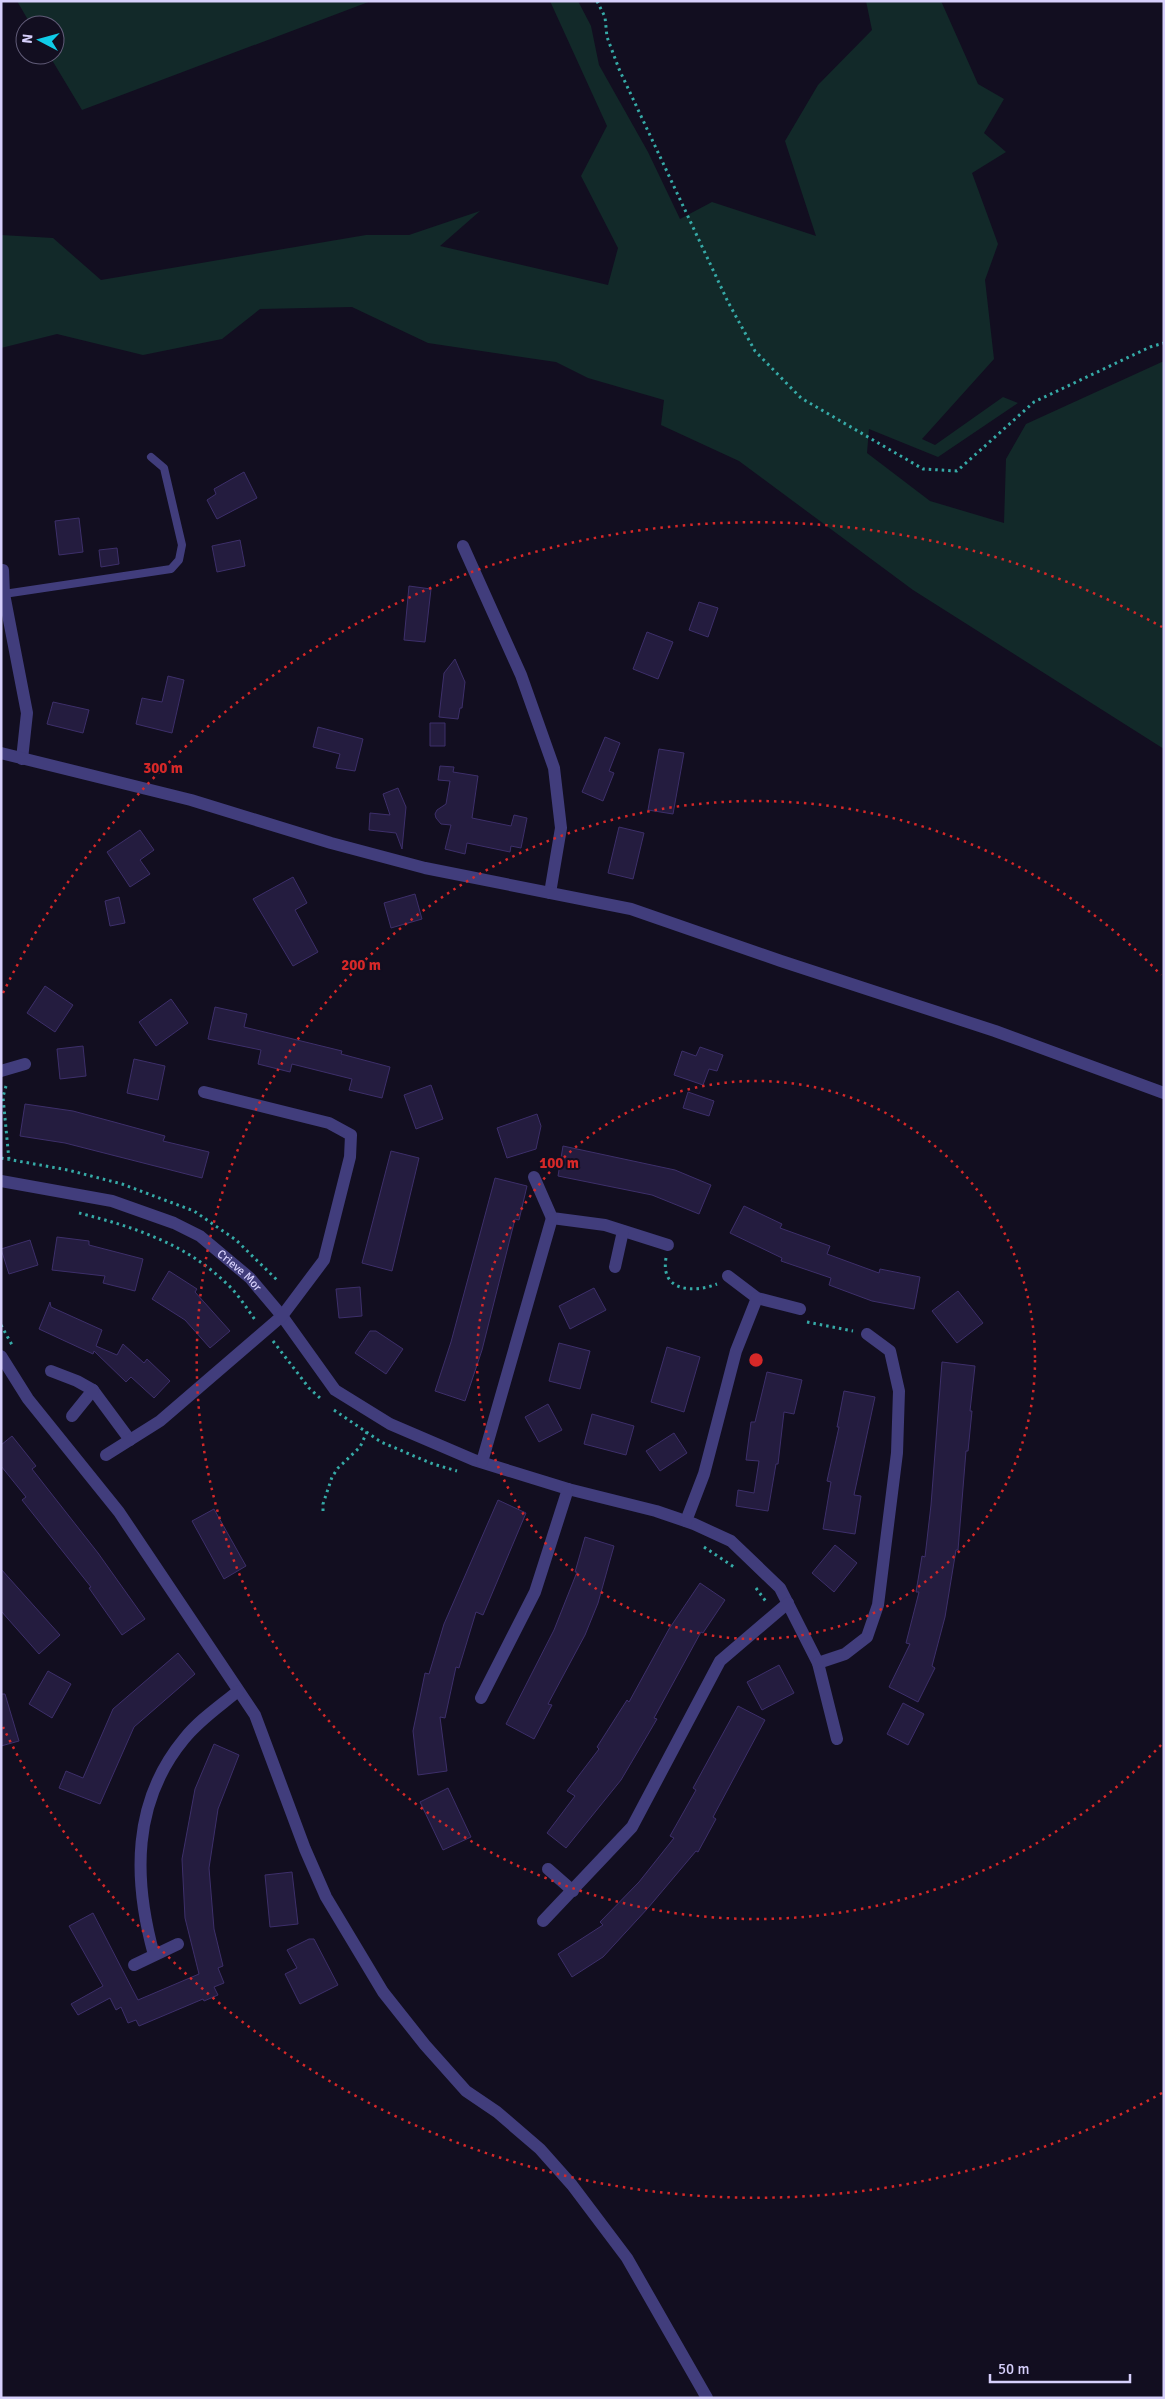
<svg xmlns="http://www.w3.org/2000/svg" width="1165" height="2399" font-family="Signika,sans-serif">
	<rect width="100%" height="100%" fill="#120e20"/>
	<!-- green -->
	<path fill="#122929" d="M17 1H371L82 110 49 55H55V25H31Z
		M550 1H578L591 26 599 65 648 152 680 219 712 202 816 236 785 141 818 85 872 30 866 1H941L978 84 1004 99 984 133 1006 152 972 173 998 244 985 280 994 359 922 439 935 445 1003 397 1018 403 938 457 869 429 867 453 930 501 1004 523 1006 459 1026 424 1164 361V749L913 590 739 461 661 425 664 400 588 378 556 362 428 343 352 307 260 309 222 339 143 355 57 334 1 348V235L53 238 101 280 366 235H409L480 211 440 246 608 285 618 248 581 176 607 126Z"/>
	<!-- building -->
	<path fill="#241c3f" stroke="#3d2f6a" d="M244 472 257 498 217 519 207 500 216 494 214 489Z
		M79 518 83 552 59 555 55 521Z
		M240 540 245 566 217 572 212 546Z
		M117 548 119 564 101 567 99 550Z
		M409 586 431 589 425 642 404 640Z
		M699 602 718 608 708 637 689 630Z
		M647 632 673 642 658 679 633 669Z
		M455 659 465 682 462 708H460L458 719 439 717 444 673Z
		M168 676 184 680 172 733 136 724 142 698 162 702Z
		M53 702 89 710 83 733 47 724Z
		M430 723H445V746H430Z
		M318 727 363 739 355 771 336 768 340 754 313 747Z
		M605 737 620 743 609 771 614 773 603 801 582 792Z
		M659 749 684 753 673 814 648 810Z
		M440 766 454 767 453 772 478 776 472 818 511 826 514 815 527 818 521 848 511 846 510 852 467 843 465 854 445 849 451 825 441 824 436 818 435 814 437 810 446 804 450 781 438 780Z
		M398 788 406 807 402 849 396 833 369 830 370 813 390 815 383 794Z
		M619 827 644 833 633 879 608 873Z
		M140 830 154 850 140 860 150 874 130 887 107 852Z
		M293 877 307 903 295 910 318 952 293 966 253 899Z
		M415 894 422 919 391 928 384 903Z
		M119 897 125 923 110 926 105 901Z
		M45 986 73 1005 55 1032 27 1013Z
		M171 999 188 1023 156 1046 139 1022Z
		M215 1007 247 1014 244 1027 342 1051 341 1054 390 1067 382 1098 349 1090 352 1079 292 1064 290 1072 258 1064 261 1050 208 1039Z
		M83 1046 86 1076 60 1079 57 1049Z
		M700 1047 723 1055 717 1071 709 1069 703 1085 674 1075 682 1051 696 1056Z
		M134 1059 165 1066 158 1100 127 1093Z
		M431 1085 443 1119 416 1129 404 1095Z
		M688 1092 714 1101 709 1116 683 1108Z
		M25 1104 73 1111 114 1122 165 1136 163 1141 209 1152 202 1178 65 1143 20 1136Z
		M537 1114 541 1126 536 1149 507 1158 497 1128Z
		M563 1146 675 1170 711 1185 699 1214 652 1195 558 1176Z
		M391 1151 419 1158 392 1271 362 1263Z
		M495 1178 527 1186 519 1220 515 1219 482 1350 465 1401 435 1391 451 1342Z
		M744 1206 782 1224 780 1228 830 1246 827 1254 879 1273 880 1269 920 1277 914 1309 872 1301 829 1285 831 1278 781 1261 782 1258 730 1233Z
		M57 1237 89 1241V1245L143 1259 135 1291 103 1283 105 1276 52 1270Z
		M30 1240 38 1265 9 1274 1 1249Z
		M169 1271 197 1289 195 1292 230 1331 210 1348 185 1320 152 1299Z
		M360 1287 362 1316 339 1318 336 1289Z
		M594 1288 606 1310 570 1329 559 1306Z
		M958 1291 983 1323 957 1343 932 1311Z
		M50 1302 51 1307 102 1330 96 1346 117 1355 123 1344 144 1363 147 1359 170 1381 154 1398 131 1377 126 1382 94 1351 93 1354 39 1329Z
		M370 1331H376L403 1349 386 1374 355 1353Z
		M559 1343 590 1351 580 1389 549 1381Z
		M667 1347 700 1357 684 1412 651 1402Z
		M942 1362 975 1366 970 1411H972L968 1451H966L958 1550H956L945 1617 932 1666 935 1668 918 1702 889 1687 910 1644 906 1643 919 1592H916L922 1556 925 1557 931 1505Z
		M767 1372 802 1380 794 1414 784 1412 778 1464H776L768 1511 736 1506 738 1490 754 1493 759 1461 746 1460 751 1422H755Z
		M844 1391 875 1397 854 1495 861 1496 855 1534 823 1529 831 1482 827 1481 839 1427H837Z
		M548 1404 562 1430 539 1442 525 1417Z
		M592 1414 634 1426 626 1455 584 1444Z
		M674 1433 687 1453 660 1471 646 1451Z
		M12 1436 36 1466 32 1469 98 1553 145 1619 122 1635 89 1588 91 1587 22 1500 26 1497 1 1466V1445Z
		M498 1500 526 1513 483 1615 476 1612 459 1668 456 1667 445 1718 440 1717 447 1771 418 1775 413 1731 425 1673 429 1674 444 1624Z
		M214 1509 246 1566 224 1579 192 1521Z
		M585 1537 614 1546 598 1603 585 1635 548 1704 552 1705 534 1739 506 1724 554 1630 577 1572H575Z
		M835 1545 857 1563 834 1592 812 1573Z
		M1 1569 60 1635 39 1654 1 1611Z
		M700 1583 725 1600 703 1633 701 1632 654 1718 657 1719 621 1780 566 1848 547 1833 575 1796 567 1791 599 1749 597 1747 627 1700 629 1702 669 1629Z
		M178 1653 195 1674 134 1727 100 1804 59 1788 66 1771 83 1778 113 1709Z
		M779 1665 794 1693 762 1710 747 1682Z
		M48 1671 71 1684 52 1718 29 1704Z
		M1 1694H5L19 1741 1 1746Z
		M903 1703 924 1714 908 1745 887 1734Z
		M738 1706 765 1720 713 1817 716 1819 698 1852 696 1851 648 1908 603 1957 572 1977 558 1954 603 1925 600 1922 639 1882 674 1838 670 1836 696 1790 693 1788Z
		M214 1744 239 1755 218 1809 209 1868 214 1929 223 1966 218 1968 224 1983 214 1987 218 1995 204 2001 203 1999 139 2026 136 2020 128 2023 121 2007 116 2010 110 1998 78 2015 71 2004 103 1986 69 1926 93 1913 138 2000 199 1974 185 1918 182 1859 195 1789Z
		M448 1788 471 1837 443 1850 420 1802Z
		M292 1872 298 1924 270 1927 265 1875Z
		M309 1939H314L338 1985 300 2004 285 1974 297 1968 287 1950Z"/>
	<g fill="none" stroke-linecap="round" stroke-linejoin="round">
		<!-- path -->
		<path stroke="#36aaa7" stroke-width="3" stroke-dasharray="2.5 4" stroke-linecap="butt" d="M597 1 605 17 607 37 619 69 728 302 755 351 801 398 923 469 957 471 1034 402 1150 347 1164 343
			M6 1086 3 1097 9 1160
			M1 1158 68 1170 122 1184 194 1211 236 1240 278 1281
			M79 1213C134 1227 187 1244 228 1285 239 1295 247 1309 256 1321
			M666 1258C660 1292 694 1293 717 1284
			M807 1322 853 1331
			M1 1325 12 1345
			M273 1341 309 1388 320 1398
			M334 1410 381 1442 433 1464 457 1471
			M323 1511V1504L332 1477 338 1468 360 1447 367 1432
			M704 1547 734 1567
			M756 1588 767 1603"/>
		<!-- service -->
		<path stroke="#413d7c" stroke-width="8" d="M4 594 171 569 179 560 182 545 164 468 151 457"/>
		<!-- minor -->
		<g stroke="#413d7c" stroke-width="12">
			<path d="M463 546 521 675 554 768 561 828 550 893"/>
			<path d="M3 570 4 594 27 713 22 759"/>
			<path d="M1 753 191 800 331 843 425 868 631 909 781 961 995 1031 1164 1093"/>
			<path d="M1 1071 25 1064"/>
			<path d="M534 1177 552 1218 605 1225 668 1245"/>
			<path id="s1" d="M1 1181 112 1201 174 1223 200 1236 250 1278 282 1316 335 1390 390 1424 474 1460 568 1489 656 1511 694 1524 731 1541 780 1588 818 1663 837 1739"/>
			<path d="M615 1267 623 1231"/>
			<path d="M728 1276 757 1298 800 1309"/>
			<path d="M1 1356 28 1399 119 1512 255 1715 305 1849 326 1897 383 1992 425 2045 466 2091 497 2112 540 2149 572 2185 627 2258 707 2398"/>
			<path d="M51 1371 77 1381 93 1390 130 1440"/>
			<path d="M72 1416 93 1390"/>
			<path d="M106 1455 160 1421 282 1316 324 1260 350 1157 351 1135 329 1123 204 1092"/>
			<path d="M482 1462 552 1218"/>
			<path d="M686 1521 704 1474 736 1351 757 1298"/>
			<path d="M818 1663 845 1654 867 1637 878 1605 897 1453 899 1391 890 1351 867 1334"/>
			<path d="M481 1698 535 1592 568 1489"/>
			<path d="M548 1869 573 1891"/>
			<path d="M543 1921 632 1827 720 1661 788 1603"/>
			<path d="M154 1955C133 1879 132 1802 184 1739 199 1720 220 1706 238 1691"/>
			<path d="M134 1965 178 1944"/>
		</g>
	</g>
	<!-- distance rings -->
	<g fill="none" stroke="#d62828" stroke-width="2.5" stroke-dasharray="2.5 5">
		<circle cx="756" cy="1360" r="279"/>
		<path d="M1161 1745A559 559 0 1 1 1161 975"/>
		<path d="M1162 2093A838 838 0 0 1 3 1727M3 993A838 838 0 0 1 1162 627"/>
	</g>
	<g text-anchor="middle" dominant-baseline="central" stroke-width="4" stroke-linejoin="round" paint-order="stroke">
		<!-- street labels -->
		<g font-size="12" fill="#d7d0fc" stroke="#120e20">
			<text stroke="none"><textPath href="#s1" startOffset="260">Crieve Mor</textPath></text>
		</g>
	</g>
	<circle cx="756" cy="1360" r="8" fill="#d62828" stroke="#120e20" stroke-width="2.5"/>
	<g font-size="15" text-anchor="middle" font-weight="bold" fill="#d62828" stroke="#120e20" stroke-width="4" stroke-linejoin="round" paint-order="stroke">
		<text x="163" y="773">300 m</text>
		<text x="361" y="970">200 m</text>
		<text x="559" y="1168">100 m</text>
	</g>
	<!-- border -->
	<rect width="1165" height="2399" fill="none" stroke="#d7d0fc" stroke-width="5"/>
	<!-- north arrow -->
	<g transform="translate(40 40) rotate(276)"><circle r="24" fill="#120e20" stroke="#615c78"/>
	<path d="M0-4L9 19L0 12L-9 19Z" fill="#10cbe8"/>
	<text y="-8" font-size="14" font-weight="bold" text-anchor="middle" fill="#d7d0fc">N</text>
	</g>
	<!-- scale -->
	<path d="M990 2374v8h140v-8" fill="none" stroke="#d7d0fc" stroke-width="2.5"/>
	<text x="998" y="2374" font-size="15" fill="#d7d0fc" stroke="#120e20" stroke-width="4" paint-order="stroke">50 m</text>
</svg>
